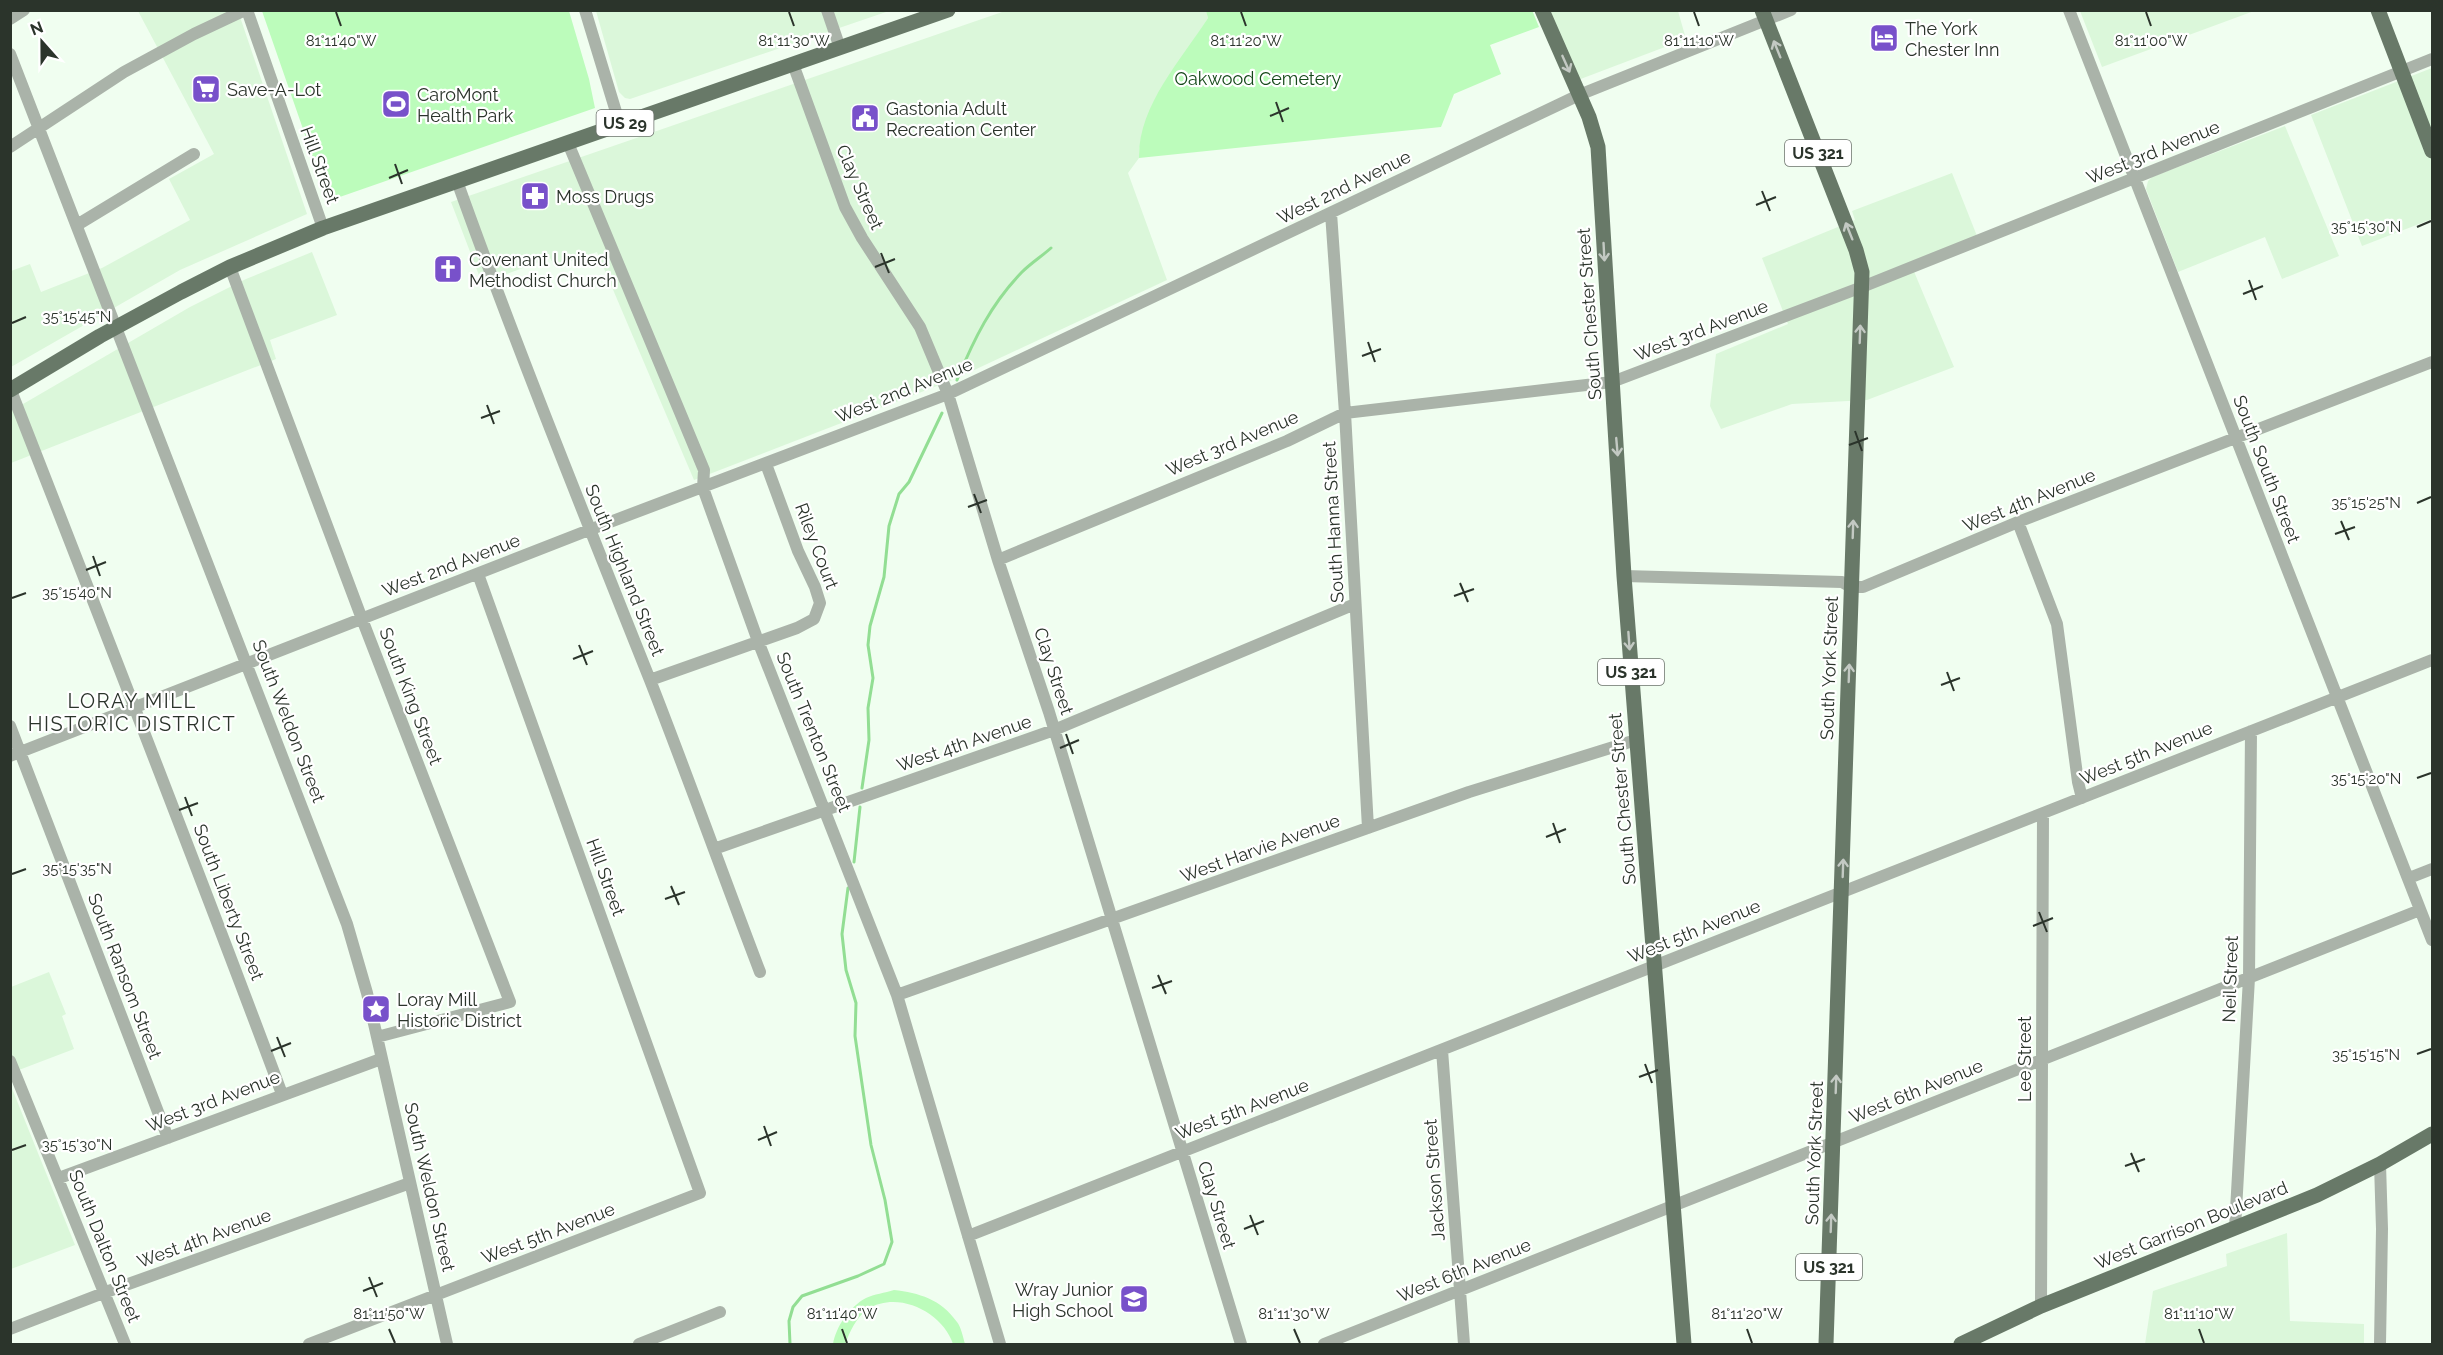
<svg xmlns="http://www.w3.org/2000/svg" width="2443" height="1355" font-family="Raleway,sans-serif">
	<rect width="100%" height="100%" fill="#f0fef0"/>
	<!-- built -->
	<path fill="#dbf7da" d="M1206 10 1208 18 1156 98 1139 149V158L1128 173 1167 280 955 379 694 480 597 252 555 267 550 258 482 283 451 202 1005 11Z
		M138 11H238L307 214 180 270 11 367V271L30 264 41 292 102 268 190 220 169 179 214 154Z
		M596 11H889L630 99 625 98 619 92Z
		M1548 11H1678L1686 39 1578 80Z
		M2080 11H2254L2102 67Z
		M2432 68V219L2362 246 2311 115Z
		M2285 126 2339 256 2282 279 2265 237 2178 272 2146 189 2148 181 2152 177Z
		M1952 173 1977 236 1910 262 1954 367 1867 400 1792 404 1721 429 1710 406 1716 354 1788 324 1762 258 1855 220 1852 211Z
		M312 252 337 315 270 340 276 359 11 463V411L190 307 246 279Z
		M49 972 66 1014 62 1016 74 1049 11 1073V987Z
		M11 1086 75 1245 11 1269H10Z
		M2287 1233 2290 1321 2364 1324V1344H2145L2153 1291 2227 1266 2226 1254Z"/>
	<!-- green -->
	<path fill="#bcfcbb" d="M1532 10 1539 27 1490 45 1501 74 1454 94 1441 127 1139 158C1138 106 1181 60 1208 18L1206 11Z
		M262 11H569L589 79 595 108 334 199 327 198Z
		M894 1290C919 1293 941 1299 957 1322 961 1327 963 1337 965 1344H953C943 1313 899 1290 868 1309 856 1317 850 1332 845 1344H833C836 1327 849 1307 866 1298 874 1294 885 1293 894 1290Z"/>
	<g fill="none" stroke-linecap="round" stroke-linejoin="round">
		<!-- stream -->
		<path stroke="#92de93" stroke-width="3" d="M957 380C974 339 991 304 1022 272 1031 263 1042 256 1051 248
			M862 788 869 740 868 708 873 678 868 645 870 626 884 577 889 526 899 494 909 482 942 413
			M854 862 860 807
			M790 1344 789 1321 793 1307 802 1296 858 1276 884 1264 892 1242 885 1200 871 1145 855 1036 856 1003 846 970 842 934 848 888"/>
		<!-- minor -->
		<path stroke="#aab3a9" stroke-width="12" d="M247 10 323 228
			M585 10 620 125
			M827 10 840 48
			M2069 10 2432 940
			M10 19 24 10
			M10 54 347 924 367 993 447 1344
			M793 64 845 207 862 238 920 327 948 394 998 560 1049 712 1241 1344
			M568 143 704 470 703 488 758 641 897 995 1000 1344
			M10 147 124 72 194 34 245 10
			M457 181C517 349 584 514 650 680 688 777 723 875 760 972
			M1331 213 1345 413 1368 828
			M77 225 194 154
			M230 267 362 619 510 1002 377 1037
			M10 388C102 623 194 858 282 1094
			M2018 522 2057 624 2078 782 2082 798
			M998 560 1287 441 1345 413 1612 382 1862 287 2432 59
			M1624 576 1842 582 1851 587H1863L2018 522 2432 362
			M650 680 797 628 814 619 820 603 815 587 798 551 766 464
			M10 726 168 1138
			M10 756 589 530 948 394 1579 95 1791 10
			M714 849 1054 730 1355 604
			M2409 878 2432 869
			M897 995 1469 792 1636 740
			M1442 1050 1464 1344
			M10 1061 125 1344
			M59 1178 381 1059
			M2235 1228 2249 978 2251 731
			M968 1236 2432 660
			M2041 1306 2043 813
			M10 1329 106 1292 410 1183
			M309 1344 700 1193 478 574
			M639 1344 720 1312
			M1324 1344 2420 910
			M2380 1344 2382 1229 2380 1164"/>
		<!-- major -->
		<path stroke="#687968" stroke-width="15" d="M1542 10 1589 117 1598 147 1624 576 1684 1344
			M1762 10 1856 250 1862 272 1826 1344
			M2378 10 2432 151
			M10 390 100 336 181 292 230 267 323 228 948 10
			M1961 1344 2041 1306 2317 1195 2380 1164 2432 1134"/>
	</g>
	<!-- one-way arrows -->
	<defs><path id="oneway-shaft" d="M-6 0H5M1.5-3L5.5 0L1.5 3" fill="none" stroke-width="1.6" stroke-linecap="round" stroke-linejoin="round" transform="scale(1.5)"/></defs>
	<g stroke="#c3c9c3">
		<use href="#oneway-shaft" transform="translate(1777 49) rotate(-112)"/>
		<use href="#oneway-shaft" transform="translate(1566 64) rotate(66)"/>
		<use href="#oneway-shaft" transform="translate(1849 231) rotate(-112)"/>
		<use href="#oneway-shaft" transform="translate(1604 252) rotate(87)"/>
		<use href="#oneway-shaft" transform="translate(1860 334) rotate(-88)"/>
		<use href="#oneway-shaft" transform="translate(1617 447) rotate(85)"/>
		<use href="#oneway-shaft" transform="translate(1853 529) rotate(-88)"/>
		<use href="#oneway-shaft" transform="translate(1629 641) rotate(86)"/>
		<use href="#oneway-shaft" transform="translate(1849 673) rotate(-88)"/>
		<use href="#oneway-shaft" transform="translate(1843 868) rotate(-88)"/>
		<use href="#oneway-shaft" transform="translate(1836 1084) rotate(-88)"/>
		<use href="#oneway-shaft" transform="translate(1831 1223) rotate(-88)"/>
	</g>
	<!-- ticks -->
	<path fill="none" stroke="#2b342b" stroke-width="2" d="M336 12 341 26M789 12 794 26M1241 12 1246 26M1694 12 1699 26M2146 12 2151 26M1276 102 1283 122M1270 116 1289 108M395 164 402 184M389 178 408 170M1762 191 1770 211M1756 205 1776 197M2417 227 2431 221M881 253 889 273M875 267 895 259M2249 280 2256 300M2243 294 2263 286M12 323 26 317M1368 342 1375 362M1362 356 1381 349M487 405 494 424M481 418 500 411M1855 431 1862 451M1849 445 1868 438M974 494 981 513M2417 503 2431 497M968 507 987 500M2341 521 2349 540M2335 534 2355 527M93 556 100 576M86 570 106 562M1460 583 1468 602M1454 596 1474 589M12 598 26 593M579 645 587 665M573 659 593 651M1947 672 1954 691M1941 685 1960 678M1066 734 1073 754M1060 748 1079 740M2417 778 2431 773M185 797 192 816M179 810 198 803M1553 823 1560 843M1546 837 1566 829M12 874 26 869M671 886 679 905M665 899 685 892M2039 912 2047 932M2033 926 2053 918M1158 975 1166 994M1152 988 1172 981M277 1037 285 1057M271 1051 291 1043M2417 1054 2431 1049M1645 1064 1652 1083M1639 1077 1658 1070M764 1126 771 1146M758 1140 777 1132M12 1150 26 1145M2131 1153 2139 1172M2125 1166 2145 1159M1250 1215 1258 1235M1244 1229 1264 1221M369 1277 377 1297M363 1291 383 1283M389 1329 395 1343M842 1329 847 1343M1294 1329 1300 1343M1747 1329 1752 1343M2199 1329 2204 1343"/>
	<!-- icons -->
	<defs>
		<g id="hotel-square" transform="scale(1.5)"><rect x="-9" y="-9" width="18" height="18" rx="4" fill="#7851ca" stroke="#fff"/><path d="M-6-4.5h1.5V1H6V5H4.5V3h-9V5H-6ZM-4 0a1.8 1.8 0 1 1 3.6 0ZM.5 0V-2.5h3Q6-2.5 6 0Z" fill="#fff"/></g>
		<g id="supermarket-square" transform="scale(1.5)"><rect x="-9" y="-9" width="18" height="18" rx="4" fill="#7851ca" stroke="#fff"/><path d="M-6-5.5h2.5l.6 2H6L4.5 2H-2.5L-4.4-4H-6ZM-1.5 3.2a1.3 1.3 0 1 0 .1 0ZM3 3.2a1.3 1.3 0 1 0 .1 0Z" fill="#fff"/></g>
		<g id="stadium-square" transform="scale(1.5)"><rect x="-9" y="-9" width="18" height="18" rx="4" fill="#7851ca" stroke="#fff"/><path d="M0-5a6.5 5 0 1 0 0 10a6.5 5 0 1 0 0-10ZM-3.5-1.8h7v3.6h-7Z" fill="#fff"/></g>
		<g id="civic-square" transform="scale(1.5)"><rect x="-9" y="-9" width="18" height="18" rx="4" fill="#7851ca" stroke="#fff"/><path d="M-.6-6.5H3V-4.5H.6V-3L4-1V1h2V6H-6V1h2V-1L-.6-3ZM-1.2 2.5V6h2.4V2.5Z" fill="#fff"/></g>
		<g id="pharmacy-square" transform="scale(1.5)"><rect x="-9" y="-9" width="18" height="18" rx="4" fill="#7851ca" stroke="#fff"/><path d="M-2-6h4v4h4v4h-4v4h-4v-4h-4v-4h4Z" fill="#fff"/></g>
		<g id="church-square" transform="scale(1.5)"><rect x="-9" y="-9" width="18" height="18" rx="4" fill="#7851ca" stroke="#fff"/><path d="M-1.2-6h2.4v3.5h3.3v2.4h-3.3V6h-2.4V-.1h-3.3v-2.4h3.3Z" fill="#fff"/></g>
		<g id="sight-square" transform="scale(1.5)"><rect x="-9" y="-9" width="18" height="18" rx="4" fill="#7851ca" stroke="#fff"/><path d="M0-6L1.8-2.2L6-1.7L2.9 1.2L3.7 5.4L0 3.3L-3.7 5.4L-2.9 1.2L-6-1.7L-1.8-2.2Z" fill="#fff"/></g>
		<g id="school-square" transform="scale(1.5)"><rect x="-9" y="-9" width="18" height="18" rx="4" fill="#7851ca" stroke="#fff"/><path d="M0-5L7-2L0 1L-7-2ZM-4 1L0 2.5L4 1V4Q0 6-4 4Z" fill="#fff"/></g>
	</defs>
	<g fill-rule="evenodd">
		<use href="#hotel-square" x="1884" y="38"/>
		<use href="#supermarket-square" x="206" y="89"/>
		<use href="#stadium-square" x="396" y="104"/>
		<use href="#civic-square" x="865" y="118"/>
		<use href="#pharmacy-square" x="535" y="196"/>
		<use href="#church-square" x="448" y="269"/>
		<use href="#sight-square" x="376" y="1009"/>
		<use href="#school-square" x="1134" y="1299"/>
	</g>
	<g text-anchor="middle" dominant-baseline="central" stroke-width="4.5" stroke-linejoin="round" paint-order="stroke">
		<!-- shield labels -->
		<g fill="#fff" stroke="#6b716b" stroke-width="1.5">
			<rect x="596.5" y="110" width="57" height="26" rx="4.5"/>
			<rect x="1785" y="140" width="66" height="26" rx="4.5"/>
			<rect x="1598" y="659" width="66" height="26" rx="4.5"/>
			<rect x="1796" y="1254" width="66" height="26" rx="4.5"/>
		</g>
		<g font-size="16" font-weight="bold" fill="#2b342b">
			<text x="625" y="123">US 29</text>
			<text x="1818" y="153">US 321</text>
			<text x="1631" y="672">US 321</text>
			<text x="1829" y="1267">US 321</text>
		</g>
		<!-- poi labels -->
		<g font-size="18" fill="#2b342b" stroke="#fff" text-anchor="start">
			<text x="1905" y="28">The York<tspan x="1905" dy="21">Chester Inn</tspan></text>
			<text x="227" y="89">Save-A-Lot</text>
			<text x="417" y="94">CaroMont<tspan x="417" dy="21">Health Park</tspan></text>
			<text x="886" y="108">Gastonia Adult<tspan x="886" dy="21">Recreation Center</tspan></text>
			<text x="556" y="196">Moss Drugs</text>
			<text x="469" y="259">Covenant United<tspan x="469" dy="21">Methodist Church</tspan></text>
			<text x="397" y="999">Loray Mill<tspan x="397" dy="21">Historic District</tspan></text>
			<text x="1113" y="1289" text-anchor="end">Wray Junior<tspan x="1113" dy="21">High School</tspan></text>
		</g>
		<!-- park labels -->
		<g font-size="18" fill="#154919" stroke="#fff">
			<text x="1258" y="78">Oakwood Cemetery</text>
		</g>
		<!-- street labels -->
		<g font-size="18" fill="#2b342b" stroke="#fff">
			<text transform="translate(2153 152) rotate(-22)">West 3rd Avenue</text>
			<text transform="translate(320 165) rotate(70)">Hill Street</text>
			<text transform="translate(860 187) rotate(66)">Clay Street</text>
			<text transform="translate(1344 187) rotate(-26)">West 2nd Avenue</text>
			<text transform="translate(1589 314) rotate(-94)">South Chester Street</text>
			<text transform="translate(1701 330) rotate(-21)">West 3rd Avenue</text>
			<text transform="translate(904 390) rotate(-22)">West 2nd Avenue</text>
			<text transform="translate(1232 443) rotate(-23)">West 3rd Avenue</text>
			<text transform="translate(2267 469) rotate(69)">South South Street</text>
			<text transform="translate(2029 500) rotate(-22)">West 4th Avenue</text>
			<text transform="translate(1333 522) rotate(-93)">South Hanna Street</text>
			<text transform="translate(817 546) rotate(69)">Riley Court</text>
			<text transform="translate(451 565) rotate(-21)">West 2nd Avenue</text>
			<text transform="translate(625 570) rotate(68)">South Highland Street</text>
			<text transform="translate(1829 668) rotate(-88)">South York Street</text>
			<text transform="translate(1054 671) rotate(72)">Clay Street</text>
			<text transform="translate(411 696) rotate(69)">South King Street</text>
			<text transform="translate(289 721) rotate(69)">South Weldon Street</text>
			<text transform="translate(814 732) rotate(68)">South Trenton Street</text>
			<text transform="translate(964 743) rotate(-19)">West 4th Avenue</text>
			<text transform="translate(2146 753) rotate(-22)">West 5th Avenue</text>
			<text transform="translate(1622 799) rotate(-95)">South Chester Street</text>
			<text transform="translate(1260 848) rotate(-20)">West Harvie Avenue</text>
			<text transform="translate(606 877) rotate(70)">Hill Street</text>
			<text transform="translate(229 902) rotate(69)">South Liberty Street</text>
			<text transform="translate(1694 931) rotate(-22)">West 5th Avenue</text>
			<text transform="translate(125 976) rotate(69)">South Ransom Street</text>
			<text transform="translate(2230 979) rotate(-88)">Neil Street</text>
			<text transform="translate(2024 1059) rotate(-90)">Lee Street</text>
			<text transform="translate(1916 1091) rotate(-22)">West 6th Avenue</text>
			<text transform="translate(213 1101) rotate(-21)">West 3rd Avenue</text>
			<text transform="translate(1242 1109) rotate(-21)">West 5th Avenue</text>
			<text transform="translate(1814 1153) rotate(-88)">South York Street</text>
			<text transform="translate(1434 1180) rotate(-94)">Jackson Street</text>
			<text transform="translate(430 1187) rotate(77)">South Weldon Street</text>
			<text transform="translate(1217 1205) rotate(73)">Clay Street</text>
			<text transform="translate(2191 1225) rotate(-22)">West Garrison Boulevard</text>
			<text transform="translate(548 1233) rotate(-21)">West 5th Avenue</text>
			<text transform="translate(204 1238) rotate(-20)">West 4th Avenue</text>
			<text transform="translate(105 1246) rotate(68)">South Dalton Street</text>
			<text transform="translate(1464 1270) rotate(-22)">West 6th Avenue</text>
		</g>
		<!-- neighbourhood labels -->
		<g font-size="20" letter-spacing="1.5" fill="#2b342b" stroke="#fff">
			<text x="132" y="701">LORAY MILL<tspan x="132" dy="23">HISTORIC DISTRICT</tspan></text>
		</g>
	</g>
	<g font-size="15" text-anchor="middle" fill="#2b342b" stroke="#fff" stroke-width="4.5" stroke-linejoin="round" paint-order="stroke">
		<text x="2151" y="46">81°11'00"W</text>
		<text x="341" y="46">81°11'40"W</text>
		<text x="794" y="46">81°11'30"W</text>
		<text x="1246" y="46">81°11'20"W</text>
		<text x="1699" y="46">81°11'10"W</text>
		<text x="2366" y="232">35°15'30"N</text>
		<text x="77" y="322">35°15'45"N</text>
		<text x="2366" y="508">35°15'25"N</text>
		<text x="77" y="598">35°15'40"N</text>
		<text x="2366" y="784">35°15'20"N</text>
		<text x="77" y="874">35°15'35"N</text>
		<text x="2366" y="1060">35°15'15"N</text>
		<text x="77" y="1150">35°15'30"N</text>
		<text x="389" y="1319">81°11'50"W</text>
		<text x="842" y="1319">81°11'40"W</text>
		<text x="1294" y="1319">81°11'30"W</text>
		<text x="1747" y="1319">81°11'20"W</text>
		<text x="2199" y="1319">81°11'10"W</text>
	</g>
	<!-- border -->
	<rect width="2443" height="1355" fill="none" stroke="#2b342b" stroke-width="24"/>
	<!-- north arrow -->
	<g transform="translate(42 42) rotate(339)" stroke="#ffffff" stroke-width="4.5" paint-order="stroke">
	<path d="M0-4.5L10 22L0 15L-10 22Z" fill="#2b342b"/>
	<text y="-9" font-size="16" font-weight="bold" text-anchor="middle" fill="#2b342b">N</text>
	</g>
</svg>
